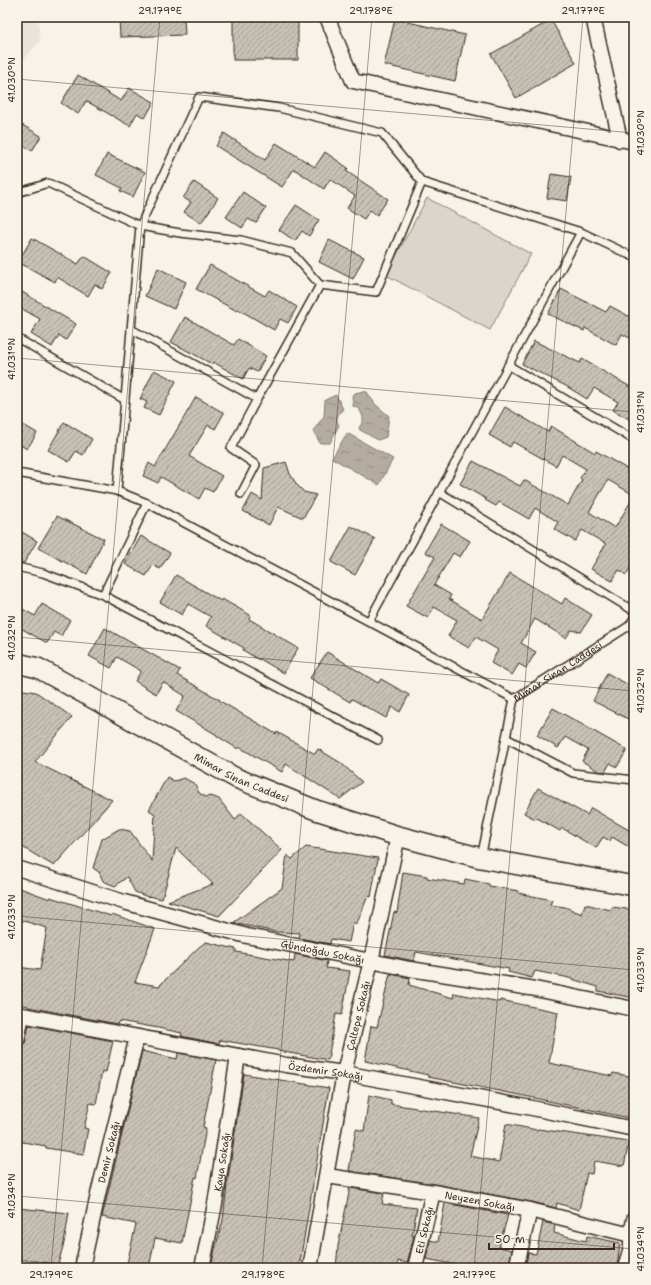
<svg xmlns="http://www.w3.org/2000/svg" width="651" height="1285" font-family="'Shantell Sans',sans-serif">
	<defs>
		<pattern id="water-ripples" width="26" height="14" patternUnits="userSpaceOnUse"><rect width="26" height="14" fill="#b4aca0"/><path d="M2 4q2-2 4 0t4 0M15 11q2-2 4 0t4 0" fill="none" stroke="#948c82"/></pattern>
		<pattern id="building-hatch" width="6" height="6" patternUnits="userSpaceOnUse"><rect width="6" height="6" fill="#c8c1b6"/><path d="M-1 1l2-2M0 6l6-6M5 7l2-2" fill="none" stroke="#a49d93"/></pattern>
	</defs>
	<rect width="100%" height="100%" fill="#f7f3e8"/>
	<filter id="ink" filterUnits="userSpaceOnUse"><feTurbulence type="fractalNoise" baseFrequency=".025" numOctaves="2"/><feDisplacementMap in="SourceGraphic" scale="8" xChannelSelector="R" yChannelSelector="G"/><feConvolveMatrix kernelMatrix="1 2 1 2 8 2 1 2 1" color-interpolation-filters="sRGB"/></filter>
	<g filter="url(#ink)">
		<!-- built -->
		<path fill="#e9e4d9" d="M17 17H38L40 41 17 67Z"/>
		<!-- garden -->
		<path fill="#dbd6cb" stroke="#8b8074" d="M427 198 531 254 490 330 386 275Z"/>
		<!-- water -->
		<path fill="url(#water-ripples)" stroke="#84786c" d="M364 391 367 392 375 404 389 416 386 437 378 440 360 430 359 427 363 423V417L359 408 353 406 352 396 355 393Z
			M336 395 343 409C338 414 335 419 339 425L330 443H320L313 431 324 416 325 400Z
			M347 433 393 459 379 485 332 458Z"/>
		<!-- building -->
		<path fill="url(#building-hatch)" stroke="#3b2a1e" d="M119 17H184L185 35 120 37Z
			M395 19 465 35 455 81 384 65Z
			M233 20H298V60H233Z
			M551 20 576 63 516 98 491 54Z
			M78 75 121 101 129 88 154 102 145 118 137 113 130 126 86 101 78 114 61 103Z
			M17 122 41 136 32 151 17 142Z
			M224 133 265 160 276 143 315 167 325 152 348 168 346 171 388 199 377 215 370 210 364 219 347 208 355 196 330 179 324 189 294 169 282 187 216 146Z
			M107 154 145 172 133 197 120 191 122 188 96 175Z
			M551 174 571 177 567 201 547 198Z
			M194 182 218 198 201 223 184 212 191 202 183 198Z
			M243 192 266 208 256 223 248 219 242 228 226 217Z
			M296 205 319 220 309 236 302 231 295 241 279 230Z
			M32 238 78 264 84 256 112 273 102 289 95 284 88 296 57 277 55 282 18 262Z
			M329 240 364 257 353 279 319 262Z
			M210 265 265 296 269 290 297 307 288 323 280 319 274 330 238 309 237 311 196 289Z
			M158 268 186 282 174 309 145 296Z
			M17 289 76 324 66 340 59 335 52 347 31 334 40 319 17 306Z
			M561 289 606 312 610 306 634 319V331L630 338 622 334 616 345 585 328 584 331 548 314Z
			M185 317 234 345 238 339 266 356 257 372 249 368 243 379 213 362 212 364 171 342Z
			M534 341 580 363 582 359 634 389V422L613 410 618 402 594 388 587 399 566 386 522 364Z
			M154 370 176 381 159 415 144 408 147 402 140 399Z
			M196 397 224 413 215 429 208 425 189 456 222 476 213 492 205 488 199 499 161 477 158 483 143 476 149 463 155 467Z
			M505 407 548 432 551 426 595 453 596 451 634 473V495L608 480 589 512 615 528 634 496V561L626 575 619 570 612 581 591 569 606 544 582 530 575 541 554 529 558 522 535 508 529 519 499 502 496 506 485 500 486 499 460 484 473 461 520 486 524 480 568 505 582 480 580 478 586 469 562 455 556 466 513 442 510 447 489 435Z
			M17 421 37 433 27 449 17 443Z
			M64 422 92 439 83 455 76 451 69 462 48 450Z
			M286 462 290 474 297 485 304 492 316 495 303 518 278 507 269 525 243 511 252 494 262 500 264 468Z
			M57 516 104 539 87 574 38 548Z
			M441 524 470 541 460 557 453 553 434 585 451 595 449 599 482 619 510 573 562 604 565 598 592 615 581 632 571 630 566 638 535 619 521 643 536 652 526 668 519 664 512 675 491 663 498 650 476 637 469 648 448 636 457 620 434 607 428 618 406 606 435 557 425 552Z
			M351 526 375 539 355 575 331 562Z
			M17 529 37 541 24 563 17 562Z
			M141 536 170 553 160 569 153 565 146 576 125 564Z
			M176 575 221 601 222 599 250 615 249 619 298 648 284 673 260 659 259 660 243 650 244 648 206 626 211 617 188 604 182 615 160 602Z
			M42 604 70 620 61 636 54 632 47 643 17 626V606L35 616Z
			M105 628 180 670 177 675 220 700V701L276 734 277 732 315 754 318 749 341 763 362 782 340 799 286 764 282 772 239 747 238 749 217 736V735L176 711 185 696 163 682 156 694 135 681 141 671 117 657 111 668 89 656Z
			M327 652 378 683 381 679 409 695 400 712 392 707 386 718 352 699 350 702 310 678Z
			M607 673 634 688V722L593 701Z
			M17 689 36 692 72 717 35 762 112 800 54 866 17 844Z
			M553 708 627 750 617 767 610 763 605 772 598 771 582 761 588 750 565 737 558 748 537 735Z
			M167 777 174 781 184 778 195 784 199 793 206 797 211 796 219 799 235 820 241 813 282 850 219 916 168 901 213 884 176 848 162 899 149 896 148 897 135 892 127 877 115 886 103 881 99 872 93 868 102 839 119 829 130 831 152 861 155 814 149 810Z
			M538 788 587 815 591 808 634 833V850L612 837 610 841 603 837 596 848 562 828 560 831 537 818 535 819 524 813Z
			M306 847 378 858 371 897 368 896 357 923H353L349 942 331 939 330 944 299 938 300 933 276 932 233 923 282 888 287 855 292 859Z
			M403 872 427 876V878L464 884 465 879 489 884V886L519 891 518 893 552 900 550 905 565 907 582 914 585 904 611 910 612 907 634 910V998L598 991V987L565 977 535 971 532 978 508 972 509 969 416 952 414 961 385 955 394 912 397 913Z
			M17 887 50 899V897L111 916 112 914 155 929 135 982 159 986 199 947 206 942 236 949V952L294 962 295 954 327 961 326 968 350 971 342 1015 336 1014 328 1060 278 1051V1050L220 1040 219 1044 181 1036 182 1033 158 1028 119 1021 117 1024 28 1007V1006L17 1004V967L40 970 47 928 17 919Z
			M390 974 410 978 409 985 453 998 454 993 500 1002V1000L558 1012 549 1063 612 1076 613 1073 634 1077V1119L515 1094 428 1077V1075L365 1061 371 1026 377 1027Z
			M29 1025 113 1041 106 1072 102 1071 96 1104 90 1103 84 1128 88 1129 83 1154 46 1148V1146L17 1141V1095L23 1057H18L20 1049 24 1046 25 1043Z
			M142 1051 177 1059 178 1053 216 1060 203 1127 206 1128 197 1178 195 1177 182 1243 155 1238 149 1268H126L136 1224 102 1217Z
			M244 1074 329 1088 299 1268H211L215 1249 223 1220 227 1185Z
			M369 1095 391 1100V1104L479 1118 470 1156 499 1162 506 1124 537 1130 538 1129 629 1142 624 1166 594 1161 592 1174 587 1173 579 1210 557 1203 556 1208 532 1202 435 1184 354 1172 349 1170 356 1129 364 1131Z
			M350 1188 384 1193 382 1204 417 1208 412 1236H414L407 1263 398 1261 397 1268H336L338 1246Z
			M445 1203 508 1215 499 1247 512 1250 508 1268H472L426 1259 430 1240 438 1242Z
			M17 1208 69 1213 64 1243 58 1264 17 1259Z
			M543 1222 555 1225 554 1233 586 1241 587 1236 620 1243 617 1268H591L576 1265V1268H525L528 1253 536 1254Z"/>
		<g fill="none" stroke-linecap="round" stroke-linejoin="round">
			<!-- service casing -->
			<g stroke="#3b2a1e" stroke-width="10">
				<g id="service">
					<path d="M17 193 48 183 140 226 180 233 241 240 292 253 320 285 257 399"/>
					<path d="M320 285 376 292 422 182"/>
					<path d="M131 329 257 399 231 448 256 465 241 494"/>
					<path d="M17 338 125 400"/>
					<path d="M508 365 634 440"/>
					<path d="M17 473 117 491"/>
					<path d="M439 492 634 611"/>
					<path d="M17 567 43 573 103 595 378 740"/>
					<path d="M103 595 147 503"/>
					<path d="M369 621 581 232"/>
					<path d="M514 699 147 503 117 491 140 226 199 97 279 108 382 133 422 182 581 232 634 257"/>
					<path d="M506 738 573 773 634 780"/>
					<path id="s1" d="M481 858 514 699 629 626 634 618"/>
				</g>
			</g>
			<!-- minor casing -->
			<g stroke="#3b2a1e" stroke-width="17">
				<g id="minor">
					<path d="M327 17 353 81 634 142"/>
					<path d="M593 17 620 140"/>
					<path id="s2" d="M17 868 124 902 247 936 410 969 530 988 634 1009"/>
					<path id="s3" d="M17 1014 286 1065 344 1073 532 1108 634 1129"/>
					<path d="M17 1041 22 1015"/>
					<path id="s4" d="M327 1176 433 1192 530 1210 631 1235"/>
					<path id="s5" d="M82 1268 99 1190 137 1037"/>
					<path id="s6" d="M202 1268 215 1204 238 1056"/>
					<path id="s7" d="M310 1268 344 1073 371 961 398 836"/>
					<path id="s8" d="M415 1268 433 1192"/>
					<path d="M516 1268 530 1210"/>
					<path d="M625 1268 631 1247V1235L634 1219"/>
				</g>
			</g>
			<!-- secondary casing -->
			<g stroke="#3b2a1e" stroke-width="22">
				<g id="secondary">
					<path id="s9" d="M17 663 38 668 236 778 316 810 398 836 481 858 634 886"/>
				</g>
			</g>
			<!-- service -->
			<use href="#service" stroke="#f7f3e8" stroke-width="7"/>
			<!-- minor -->
			<use href="#minor" stroke="#f7f3e8" stroke-width="14"/>
			<!-- secondary -->
			<use href="#secondary" stroke="#f7f3e8" stroke-width="19"/>
		</g>
	</g>
	<!-- ticks -->
	<path fill="none" stroke="#3b2a1e" stroke-width="1" stroke-opacity="0.45" d="M17 79 634 133M17 358 634 412M17 637 634 691M17 916 634 970M17 1196 634 1249M51 1268 160 17M262 1268 372 17M474 1268 583 17"/>
	<g text-anchor="middle" dominant-baseline="central" stroke-width="3" stroke-linejoin="round" paint-order="stroke">
		<!-- street labels -->
		<g font-size="10" fill="#3b2a1e" stroke="#f7f3e8">
			<text stroke="none"><textPath href="#s1" startOffset="214">Mimar Sinan Caddesi</textPath></text>
			<text stroke="none"><textPath href="#s9" startOffset="253">Mimar Sinan Caddesi</textPath></text>
			<text stroke="none"><textPath href="#s2" startOffset="317">Gündoğdu Sokağı</textPath></text>
			<text stroke="none"><textPath href="#s7" startOffset="257">Çaltepe Sokağı</textPath></text>
			<text stroke="none"><textPath href="#s3" startOffset="314">Özdemir Sokağı</textPath></text>
			<text stroke="none"><textPath href="#s5" startOffset="119">Demir Sokağı</textPath></text>
			<text stroke="none"><textPath href="#s6" startOffset="108">Kaya Sokağı</textPath></text>
			<text stroke="none"><textPath href="#s4" startOffset="155">Neyzen Sokağı</textPath></text>
			<text stroke="none"><textPath href="#s8" startOffset="39">Eti Sokağı</textPath></text>
		</g>
	</g>
	<!-- margin -->
	<rect width="651" height="1285" fill="none" stroke="#f7f3e8" stroke-width="44"/>
	<!-- scale -->
	<path d="M489 1243v6h125v-6" fill="none" stroke="#3b2a1e" stroke-width="2"/>
	<text x="495" y="1243" font-size="12" fill="#3b2a1e" stroke="#f7f3e8" stroke-width="3" paint-order="stroke">50 m</text>
	<rect x="22" y="22" width="607" height="1241" fill="none" stroke="#3b2a1e" stroke-width="1.5"/>
	<g font-size="10" text-anchor="middle" fill="#3b2a1e">
		<text x="160" y="14">29.179°E</text>
		<text x="371" y="14">29.178°E</text>
		<text x="583" y="14">29.177°E</text>
		<text transform="translate(11 80) rotate(-90)" y="4">41.030°N</text>
		<text transform="translate(640 133) rotate(-90)" y="4">41.030°N</text>
		<text transform="translate(11 359) rotate(-90)" y="4">41.031°N</text>
		<text transform="translate(640 412) rotate(-90)" y="4">41.031°N</text>
		<text transform="translate(11 638) rotate(-90)" y="4">41.032°N</text>
		<text transform="translate(640 691) rotate(-90)" y="4">41.032°N</text>
		<text transform="translate(11 917) rotate(-90)" y="4">41.033°N</text>
		<text transform="translate(640 970) rotate(-90)" y="4">41.033°N</text>
		<text transform="translate(11 1196) rotate(-90)" y="4">41.034°N</text>
		<text transform="translate(640 1249) rotate(-90)" y="4">41.034°N</text>
		<text x="51" y="1278">29.179°E</text>
		<text x="263" y="1278">29.178°E</text>
		<text x="474" y="1278">29.177°E</text>
	</g>
</svg>
